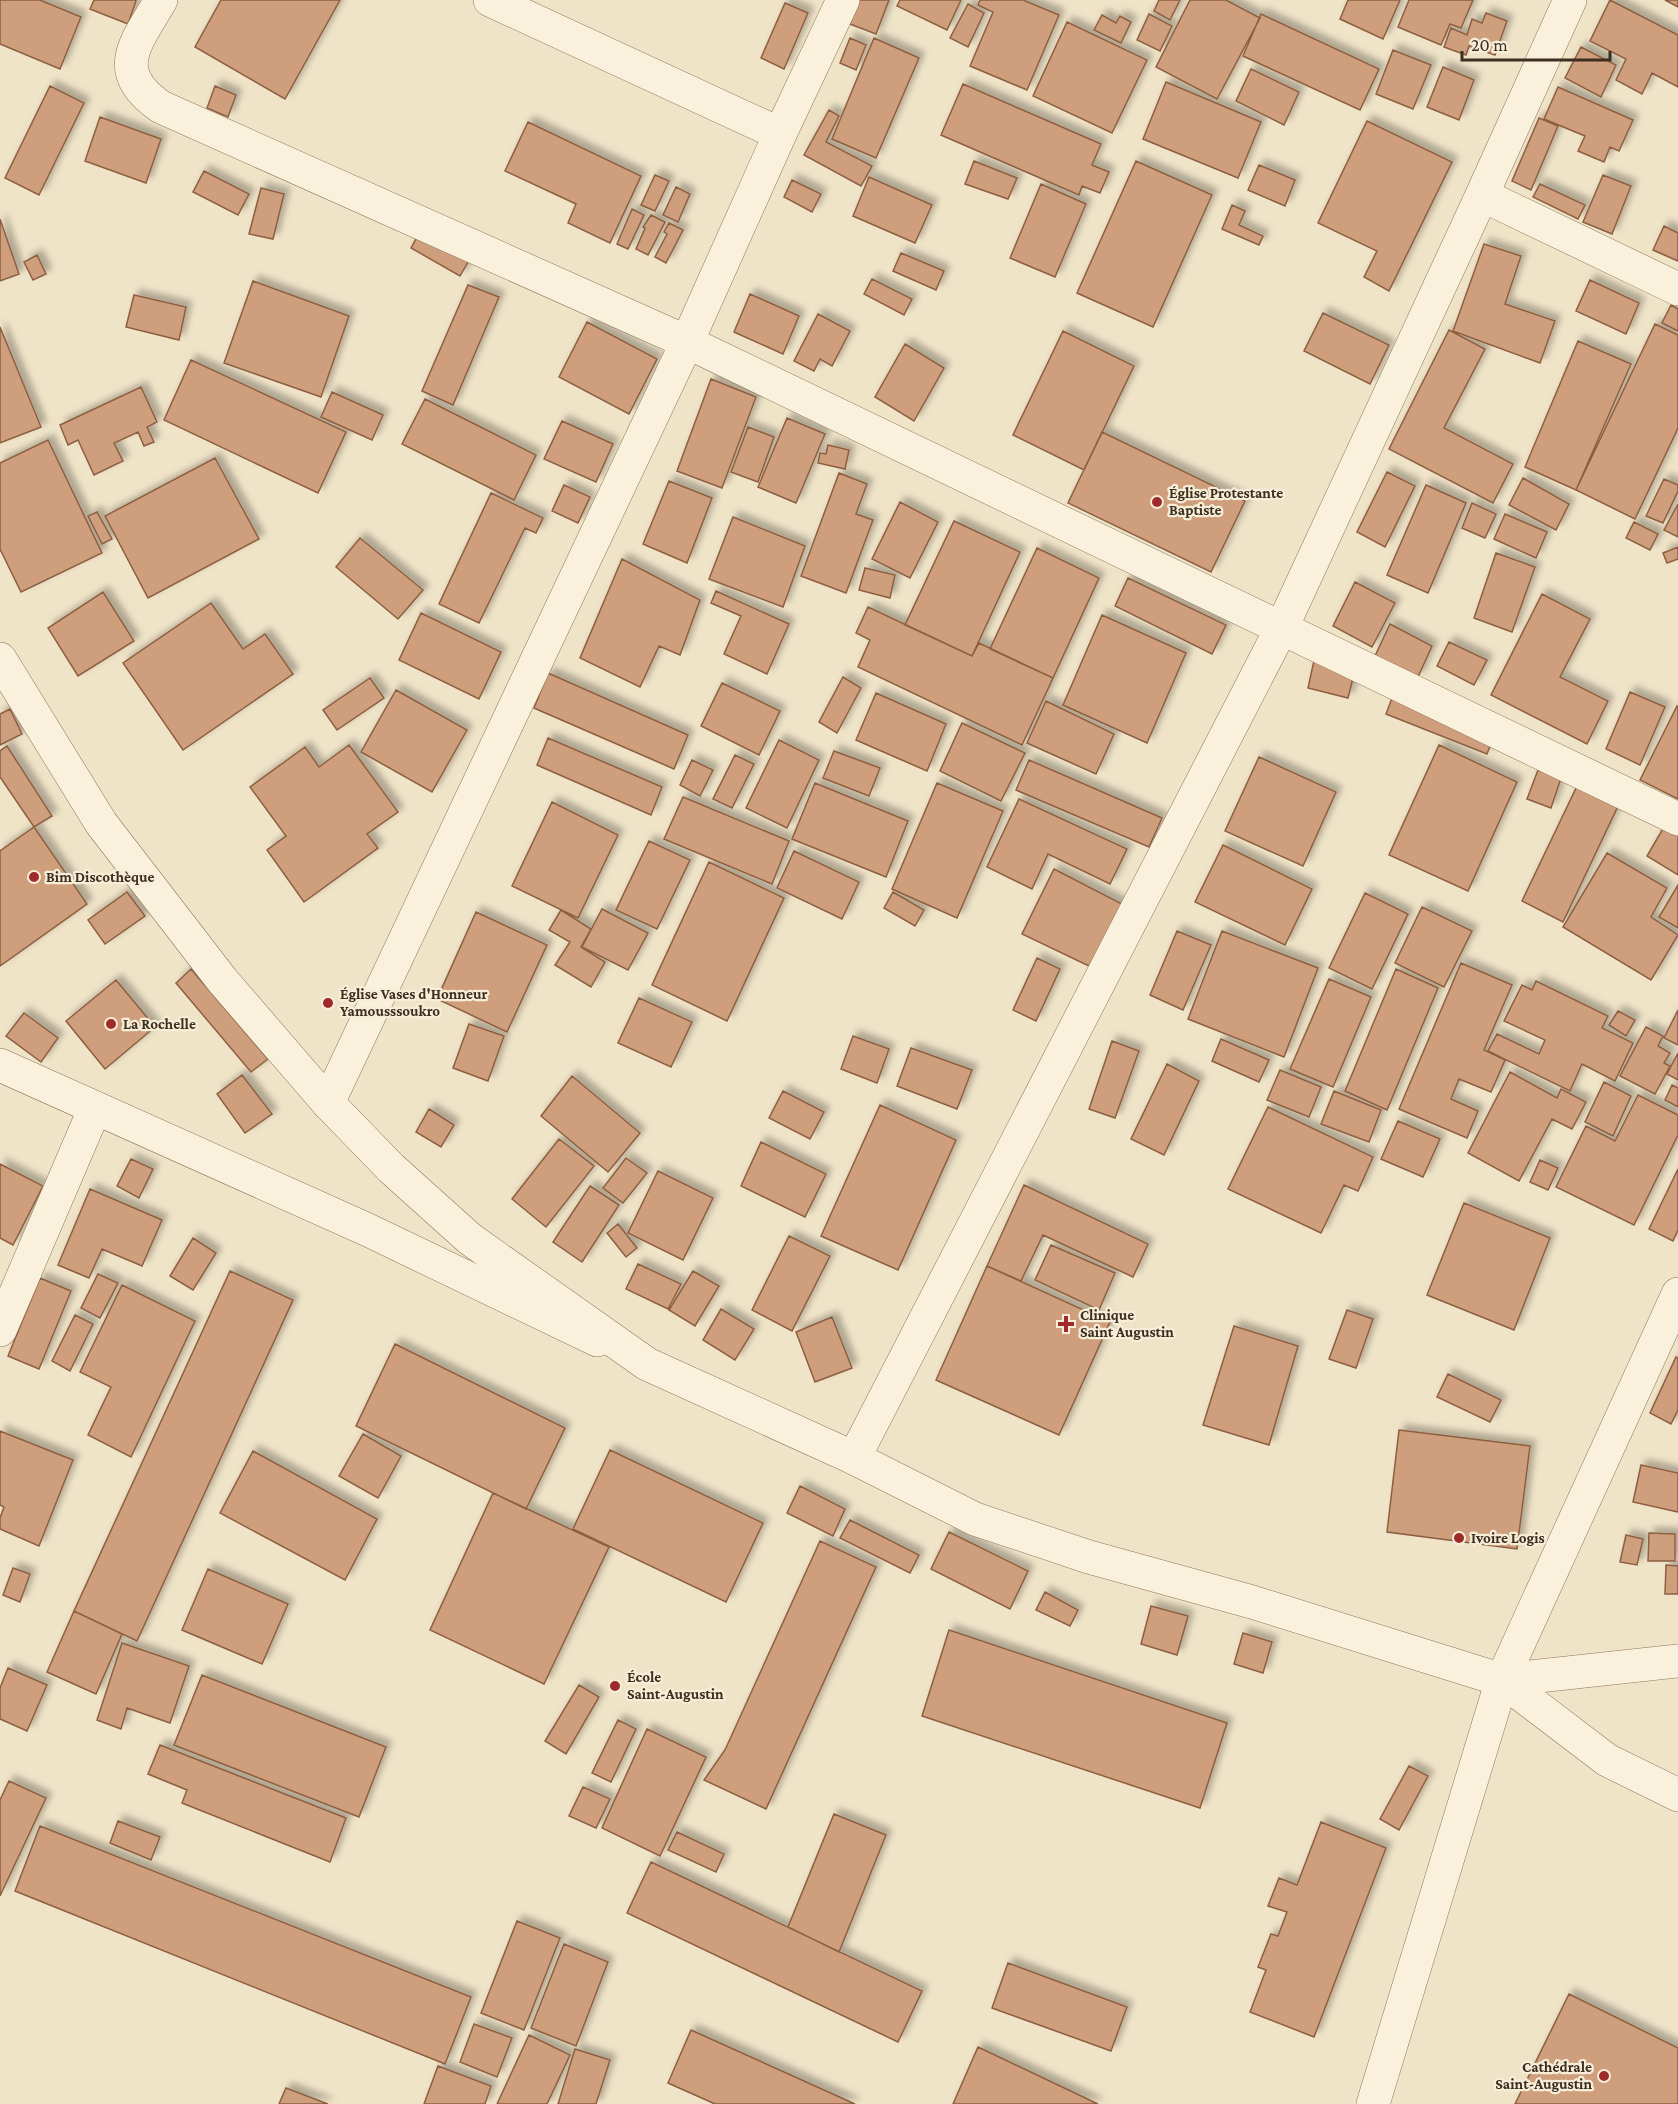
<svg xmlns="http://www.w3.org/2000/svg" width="1678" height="2104" font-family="'Crimson Pro',serif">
	<defs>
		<filter id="shadow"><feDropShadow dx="5.5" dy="-5.5" stdDeviation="3" flood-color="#0004"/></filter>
	</defs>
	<rect width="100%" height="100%" fill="#f0e4c8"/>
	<!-- building -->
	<path fill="#cf9f7d" stroke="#8d5f41" stroke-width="1.5" filter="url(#shadow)" d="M0 0H40L81 17 60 69 0 44Z
		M94 0H135L136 1 128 24 90 9Z
		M221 0H340L285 99 195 47Z
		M859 0H889L876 34 850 24Z
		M900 0H961L947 30 897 6Z
		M980 0H1023L1059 15 1027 90 970 66 993 12 978 5Z
		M1159 0H1180L1170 20 1154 11Z
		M1190 0H1226L1260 18 1217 99 1156 67Z
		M1348 0H1400L1383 39 1340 19Z
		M1409 0H1473L1461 28 1450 24 1441 45 1398 27Z
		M1610 0 1678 35V87L1652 73 1642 94 1616 80 1626 59 1590 41Z
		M1665 0H1678V7Z
		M785 3 808 13 784 69 761 58Z
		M968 4 984 13 968 47 950 38Z
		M1486 13 1507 21 1495 55 1469 46 1466 55 1444 47 1451 28 1467 35 1472 19 1482 23Z
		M1149 14 1172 26 1160 51 1137 40Z
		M1261 14 1379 69 1360 110 1243 56Z
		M1102 15 1116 23 1120 16 1131 22 1121 43 1094 30Z
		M1067 22 1147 60 1112 133 1033 96Z
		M850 38 866 45 856 70 840 63Z
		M874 38 919 58 876 158 832 139Z
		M1581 47 1616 65 1601 97 1565 78Z
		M1393 50 1431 65 1413 109 1376 94Z
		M1443 67 1474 80 1459 120 1427 107Z
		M1251 69 1299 92 1284 125 1236 101Z
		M1166 82 1261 122 1238 178 1143 139Z
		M963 84 1101 144 1092 165 1109 172 1100 193 1082 186 1079 195 941 135Z
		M50 86 84 103 39 195 5 178Z
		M215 86 236 95 228 117 207 108Z
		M1558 87 1633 120 1619 151 1610 147 1604 162 1578 151 1585 136 1544 119Z
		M829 110 839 116 826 142 872 166 861 186 804 155Z
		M100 117 161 139 146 183 85 161Z
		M1539 118 1558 126 1531 190 1512 181Z
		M1367 121 1452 162 1389 291 1364 277 1377 251 1318 223Z
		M528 122 641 176 610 243 568 223 576 204 505 171Z
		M974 161 1017 178 1008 199 965 184Z
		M1136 161 1212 195 1153 327 1077 293Z
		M1259 165 1295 180 1285 206 1248 190Z
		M204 171 249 194 238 215 193 192Z
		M655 175 669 181 655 211 641 205Z
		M1603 175 1631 186 1612 234 1583 222Z
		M869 177 932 205 915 243 853 216Z
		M792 180 821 194 812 212 784 197Z
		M1041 184 1086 204 1055 277 1010 258Z
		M1540 184 1585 205 1578 219 1533 197Z
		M676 187 690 194 678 222 663 215Z
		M261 188 284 194 273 239 249 234Z
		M1232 205 1245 211 1239 225 1263 236 1259 245 1222 229Z
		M632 209 644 215 628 249 617 244Z
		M651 215 665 222 648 255 636 249 645 228 643 227Z
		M0 219 19 274 0 281Z
		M669 223 683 230 666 263 655 257 667 234 664 232Z
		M423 226 472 255 460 276 411 248Z
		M1664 226 1678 233V261L1653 250Z
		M1484 244 1521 256 1505 304 1555 321 1540 363 1453 331Z
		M901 253 944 271 936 290 893 271Z
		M37 255 46 274 33 280 24 262Z
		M872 279 912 299 904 315 864 294Z
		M1590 280 1639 303 1626 334 1576 311Z
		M253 281 349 316 321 397 224 363Z
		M468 285 499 297 453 405 422 391Z
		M750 294 799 316 783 354 734 332Z
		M134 295 186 307 179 340 126 327Z
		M1671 305 1678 309V331L1662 323Z
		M1323 313 1389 345 1370 384 1304 351Z
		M818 314 850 331 832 366 820 359 814 371 794 361Z
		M587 322 657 359 629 414 559 377Z
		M1655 324 1678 335V428L1635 519 1576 490Z
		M0 327 41 427 0 443Z
		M1449 330 1485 349 1444 428 1513 464 1493 503 1389 449Z
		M1063 331 1134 366 1084 470 1013 435Z
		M1578 341 1631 364 1576 490 1525 467Z
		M905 344 944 368 914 421 875 397Z
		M191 360 346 432 318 493 164 420Z
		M711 379 756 397 722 488 677 471Z
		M141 387 157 422 147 427 154 442 144 446 138 432 114 443 123 461 94 475 78 440 68 445 60 425Z
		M332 392 383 415 372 440 321 417Z
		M425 399 536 455 514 500 402 444Z
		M787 418 825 434 796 503 758 487Z
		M562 421 613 444 596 482 544 459Z
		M748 427 774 437 758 482 731 472Z
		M1102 432 1245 501 1211 572 1068 503Z
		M48 440 102 553 21 592 0 549V463Z
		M828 445 849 450 845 469 818 463 820 453 826 454Z
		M215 458 259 539 148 598 105 516Z
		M1387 472 1415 486 1385 547 1357 532Z
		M839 473 867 484 856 514 873 520 846 593 801 576Z
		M1523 478 1569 504 1556 530 1509 505Z
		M1664 479 1678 485V491L1663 523 1646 516Z
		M669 481 712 498 687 563 643 544Z
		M564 485 590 497 578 523 552 511Z
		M1426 485 1466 503 1428 593 1387 575Z
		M491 493 543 518 536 533 525 528 479 623 439 604Z
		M900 502 938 522 910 578 872 559Z
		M1472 503 1496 514 1485 538 1462 528Z
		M1678 504V537L1664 530Z
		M97 512 112 539 102 544 88 516Z
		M1505 514 1547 532 1536 558 1494 539Z
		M733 517 805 546 783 607 709 579Z
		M954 521 1020 552 972 656 905 625Z
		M1634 522 1658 534 1650 550 1626 538Z
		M360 538 423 590 398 619 336 567Z
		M1678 547V559L1667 563 1663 553Z
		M1037 548 1099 578 1053 678 990 649Z
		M1496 553 1535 567 1512 632 1474 618Z
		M622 559 700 600 680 655 659 646 640 687 580 658Z
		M865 568 895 575 890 598 859 590Z
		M1128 578 1226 625 1212 654 1115 606Z
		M1355 582 1395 603 1372 647 1333 626Z
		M716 591 789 624 767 674 724 654 741 616 711 603Z
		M103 592 134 641 78 676 48 628Z
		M1542 594 1590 619 1560 677 1608 701 1587 744 1491 695Z
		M211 603 243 649 265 634 293 674 183 750 123 663Z
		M868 607 972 656 979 643 1053 678 1022 745 858 667 870 640 856 633Z
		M421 613 501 652 479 699 399 660Z
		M1102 615 1186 653 1147 743 1063 705Z
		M1390 624 1432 646 1418 677 1375 656Z
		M1449 642 1487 660 1474 685 1437 666Z
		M1315 656 1356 666 1348 698 1308 688Z
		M548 673 688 735 674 769 534 708Z
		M843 677 861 688 837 733 819 722Z
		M370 678 384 698 337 730 323 710Z
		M722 683 780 711 759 755 701 726Z
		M396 690 467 730 432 792 361 752Z
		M1630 692 1665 707 1640 765 1606 749Z
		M876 693 946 724 927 771 856 740Z
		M1394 693 1495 733 1487 754 1386 714Z
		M1046 701 1114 734 1096 774 1027 743Z
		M1677 706 1678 707V799L1640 780Z
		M10 709 22 734 0 745V714Z
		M962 723 1025 753 1001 801 940 771Z
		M548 738 662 787 651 815 537 765Z
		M779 740 819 760 787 828 746 808Z
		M349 745 398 812 367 834 378 848 304 902 267 850 286 836 250 787 305 747 319 767Z
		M1439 745 1517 782 1468 891 1389 855Z
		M7 746 52 816 34 827 0 777V751Z
		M834 751 880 768 869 796 823 778Z
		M735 755 754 764 732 808 713 799Z
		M1259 757 1336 792 1303 866 1225 831Z
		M692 760 713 770 700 796 680 785Z
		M1029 760 1162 818 1149 847 1016 790Z
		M1538 770 1561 778 1551 808 1527 799Z
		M815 783 908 821 886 877 792 839Z
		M937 783 1003 811 957 918 892 889Z
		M1578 784 1619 804 1563 922 1522 901Z
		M683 797 789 841 772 884 664 839Z
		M1019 799 1127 849 1110 884 1048 854 1032 889 987 867Z
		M552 802 618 835 578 918 512 886Z
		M1668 820 1678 826V875L1647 856Z
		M34 827 87 904 0 966V851Z
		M649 841 690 860 657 929 616 910Z
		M1223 845 1312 889 1285 945 1195 902Z
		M794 851 859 882 842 919 777 888Z
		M1607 853 1667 888 1651 917 1678 935 1651 980 1563 927Z
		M709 862 784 898 727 1021 652 985Z
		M1054 869 1122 904 1091 967 1022 934Z
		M1678 885V928L1659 917Z
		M127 892 145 916 105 944 88 920Z
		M893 892 924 910 915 926 884 908Z
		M1365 893 1408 914 1372 989 1329 968Z
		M1422 907 1472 931 1444 987 1395 963Z
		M602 909 648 933 628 970 582 947Z
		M561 910 591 929 581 947 605 962 591 987 555 965 570 942 549 930Z
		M476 912 547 945 507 1032 437 999Z
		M1177 931 1211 945 1183 1010 1150 995Z
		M1222 931 1318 968 1284 1057 1188 1019Z
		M1037 958 1060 969 1036 1021 1013 1010Z
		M1461 963 1512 985 1484 1050 1505 1060 1491 1092 1459 1079 1451 1099 1478 1111 1467 1138 1399 1109Z
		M191 969 268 1059 251 1072 176 983Z
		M1396 969 1438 988 1387 1110 1345 1091Z
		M1329 979 1371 997 1333 1087 1290 1069Z
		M116 980 155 1027 105 1069 66 1021Z
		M1536 981 1608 1016 1602 1028 1633 1043 1615 1081 1582 1064 1570 1091 1488 1051 1497 1034 1539 1054 1545 1040 1504 1021 1522 985 1532 990Z
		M639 998 692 1022 671 1067 618 1043Z
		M1678 1010V1045L1664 1038Z
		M1618 1011 1635 1020 1626 1036 1609 1025Z
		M24 1013 58 1038 41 1062 6 1036Z
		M469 1024 504 1036 488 1081 453 1068Z
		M1646 1027 1663 1036 1658 1046 1670 1053 1664 1063 1670 1066 1655 1094 1620 1076Z
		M853 1036 889 1049 877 1083 841 1069Z
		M1221 1039 1269 1060 1259 1082 1212 1061Z
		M1112 1041 1139 1051 1115 1118 1089 1109Z
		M911 1048 972 1070 957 1109 897 1086Z
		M1678 1053V1080L1667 1074Z
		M1167 1064 1199 1081 1164 1155 1131 1139Z
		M1280 1070 1321 1087 1309 1117 1267 1100Z
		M1510 1072 1557 1098 1561 1089 1586 1102 1572 1129 1552 1119 1519 1181 1468 1153Z
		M242 1075 272 1114 245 1133 217 1094Z
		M572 1076 640 1133 608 1172 541 1116Z
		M1604 1082 1631 1096 1613 1136 1585 1122Z
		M1672 1085 1678 1088V1107L1665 1100Z
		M783 1091 824 1112 810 1139 769 1118Z
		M1334 1091 1381 1110 1369 1142 1321 1124Z
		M1638 1095 1678 1115V1135L1634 1225 1556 1187 1586 1126 1615 1141Z
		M880 1105 956 1140 898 1270 821 1236Z
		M1268 1107 1373 1157 1358 1191 1344 1185 1321 1233 1228 1189Z
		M429 1109 454 1125 441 1147 416 1132Z
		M1398 1121 1440 1139 1423 1177 1381 1159Z
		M559 1139 594 1166 546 1227 512 1199Z
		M761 1142 826 1174 805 1217 741 1186Z
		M626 1158 647 1173 623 1203 603 1188Z
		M131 1159 153 1169 139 1198 117 1186Z
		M1540 1160 1558 1168 1548 1190 1530 1182Z
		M0 1164 43 1186 13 1245 0 1238Z
		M1678 1169V1230L1673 1241 1649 1229Z
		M658 1171 713 1198 683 1260 628 1233Z
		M1024 1185 1148 1244 1133 1277 1043 1235 1021 1281 987 1266Z
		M590 1186 619 1205 582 1262 553 1242Z
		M90 1189 162 1220 142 1266 102 1249 89 1278 58 1265Z
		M1464 1203 1550 1238 1514 1330 1427 1295Z
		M618 1224 637 1248 626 1257 607 1233Z
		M789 1236 830 1256 792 1331 752 1310Z
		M193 1238 216 1253 193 1290 170 1276Z
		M1051 1245 1115 1273 1099 1310 1035 1280Z
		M638 1264 681 1284 668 1309 626 1289Z
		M987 1266 1110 1322 1059 1435 936 1380Z
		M230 1271 293 1300 137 1641 74 1611Z
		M693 1271 719 1286 695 1326 669 1310Z
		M98 1274 118 1283 100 1318 81 1308Z
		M40 1278 71 1291 39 1369 8 1356Z
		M122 1285 195 1321 131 1457 88 1435 111 1387 80 1372Z
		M721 1309 754 1329 735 1360 703 1340Z
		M1347 1310 1373 1319 1356 1368 1329 1359Z
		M75 1315 93 1324 70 1371 52 1361Z
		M832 1317 852 1368 815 1382 796 1332Z
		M1234 1326 1298 1346 1269 1445 1203 1425Z
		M395 1344 565 1428 526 1509 356 1426Z
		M1676 1357 1678 1358V1410L1671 1424 1650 1413Z
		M1448 1374 1501 1400 1490 1422 1437 1397Z
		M1399 1430 1530 1446 1517 1549 1387 1532Z
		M0 1431 73 1460 39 1546 0 1529V1518L4 1507 0 1505Z
		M363 1434 401 1456 378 1498 339 1476Z
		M610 1450 763 1523 726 1602 573 1529Z
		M253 1451 377 1519 345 1580 220 1513Z
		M1641 1465 1678 1473V1512L1633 1502Z
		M800 1486 845 1509 833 1536 787 1513Z
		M493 1493 609 1547 544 1684 430 1630Z
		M850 1520 919 1555 910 1573 840 1538Z
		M949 1532 1028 1571 1010 1609 931 1569Z
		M1649 1533 1675 1534V1561H1648Z
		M1626 1535 1643 1539 1637 1565 1620 1562Z
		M820 1541 876 1567 766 1809 704 1780 725 1750Z
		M1666 1565 1678 1566V1594H1665Z
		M13 1568 30 1574 20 1602 3 1595Z
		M208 1569 288 1604 262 1664 182 1630Z
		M1045 1592 1078 1610 1070 1626 1036 1610Z
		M1151 1606 1188 1616 1177 1655 1141 1644Z
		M74 1611 122 1634 96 1694 47 1672Z
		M949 1630 1227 1723 1200 1808 922 1716Z
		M1243 1633 1272 1642 1263 1673 1234 1664Z
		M122 1643 189 1666 170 1723 127 1708 121 1729 97 1720Z
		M8 1668 47 1685 27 1731 0 1719V1688Z
		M202 1675 386 1747 359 1817 174 1745Z
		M579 1685 599 1697 566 1754 545 1741Z
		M618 1720 636 1729 611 1782 592 1773Z
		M647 1729 706 1757 660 1856 602 1828Z
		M160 1745 346 1818 330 1862 182 1803 187 1790 148 1774Z
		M1409 1766 1428 1776 1399 1830 1380 1819Z
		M9 1781 46 1798 0 1896V1800Z
		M583 1787 610 1799 596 1828 569 1816Z
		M834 1814 886 1835 839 1952 788 1927Z
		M118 1821 160 1837 151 1860 110 1843Z
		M1321 1822 1386 1848 1314 2037 1250 2012 1266 1970 1258 1967 1271 1934 1278 1936 1287 1912 1268 1906 1279 1878 1297 1885Z
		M40 1826 471 1997 445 2064 15 1891Z
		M677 1832 724 1854 716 1872 668 1850Z
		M651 1862 922 1991 898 2042 627 1913Z
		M517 1921 560 1938 524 2030 481 2013Z
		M564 1944 608 1962 576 2046 531 2028Z
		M1008 1963 1127 2007 1111 2051 992 2008Z
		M1569 1994 1678 2048V2104H1515Z
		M474 2024 512 2038 497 2077 460 2062Z
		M691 2030 855 2104H715L668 2083Z
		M529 2035 570 2055 547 2104H497Z
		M978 2047 1098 2104H953Z
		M575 2049 610 2060 596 2104H558Z
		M438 2066 491 2086 485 2104H424Z
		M286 2088 328 2104H279Z"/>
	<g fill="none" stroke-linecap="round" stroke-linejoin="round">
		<!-- minor casing -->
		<g stroke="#8d765c" stroke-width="34">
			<path id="minor" d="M161 0C136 43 109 71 161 107L687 342 1678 819
				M490 0 780 134
				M1482 195 1678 289
				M0 1065 368 1230 597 1340
				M328 1103 687 342 780 134 843 0
				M0 1330 95 1108
				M854 1458 1282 627 1482 195 1570 0
				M1502 1680 1607 1760 1678 1795
				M1373 2104 1502 1680 1678 1294"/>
		</g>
		<!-- tertiary casing -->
		<g stroke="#8d765c" stroke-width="34">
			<path id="tertiary" d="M0 659 101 823 222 980 328 1103 391 1168 470 1239 647 1364 854 1458 975 1519 1089 1557 1252 1602 1502 1680 1678 1661"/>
		</g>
		<!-- minor -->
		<use href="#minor" stroke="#faf1dc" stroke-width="33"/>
		<!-- tertiary -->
		<use href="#tertiary" stroke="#faf1dc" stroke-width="33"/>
	</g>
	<!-- markers -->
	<g fill="#9e2a2b" stroke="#f7eed8" stroke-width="2">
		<circle cx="1157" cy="502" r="6"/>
		<circle cx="34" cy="877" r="6"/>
		<circle cx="328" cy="1003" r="6"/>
		<circle cx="111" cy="1024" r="6"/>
		<path d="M1063 1315h6v6h6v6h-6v6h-6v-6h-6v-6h6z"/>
		<circle cx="1459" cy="1538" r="6"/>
		<circle cx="615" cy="1686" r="6"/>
		<circle cx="1604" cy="2076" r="6"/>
	</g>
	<g text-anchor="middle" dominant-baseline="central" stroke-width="4.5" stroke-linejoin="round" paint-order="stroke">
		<!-- poi labels -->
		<g font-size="15" font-weight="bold" fill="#3d2e20" stroke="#f7eed8" text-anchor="start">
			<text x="1169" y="493">Église Protestante<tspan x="1169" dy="17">Baptiste</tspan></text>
			<text x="46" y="877">Bim Discothèque</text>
			<text x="340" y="994">Église Vases d'Honneur<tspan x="340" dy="17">Yamousssoukro</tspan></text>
			<text x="123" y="1024">La Rochelle</text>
			<text x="1080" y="1315">Clinique<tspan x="1080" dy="17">Saint Augustin</tspan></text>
			<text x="1471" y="1538">Ivoire Logis</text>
			<text x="627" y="1677">École<tspan x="627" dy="17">Saint-Augustin</tspan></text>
			<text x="1592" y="2067" text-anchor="end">Cathédrale<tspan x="1592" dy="17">Saint-Augustin</tspan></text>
		</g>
	</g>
	<!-- scale -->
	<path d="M1462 51v9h148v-9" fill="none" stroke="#3d2e20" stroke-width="3"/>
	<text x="1471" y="51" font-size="18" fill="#3d2e20" stroke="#f7eed8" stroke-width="4.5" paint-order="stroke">20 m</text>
</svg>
